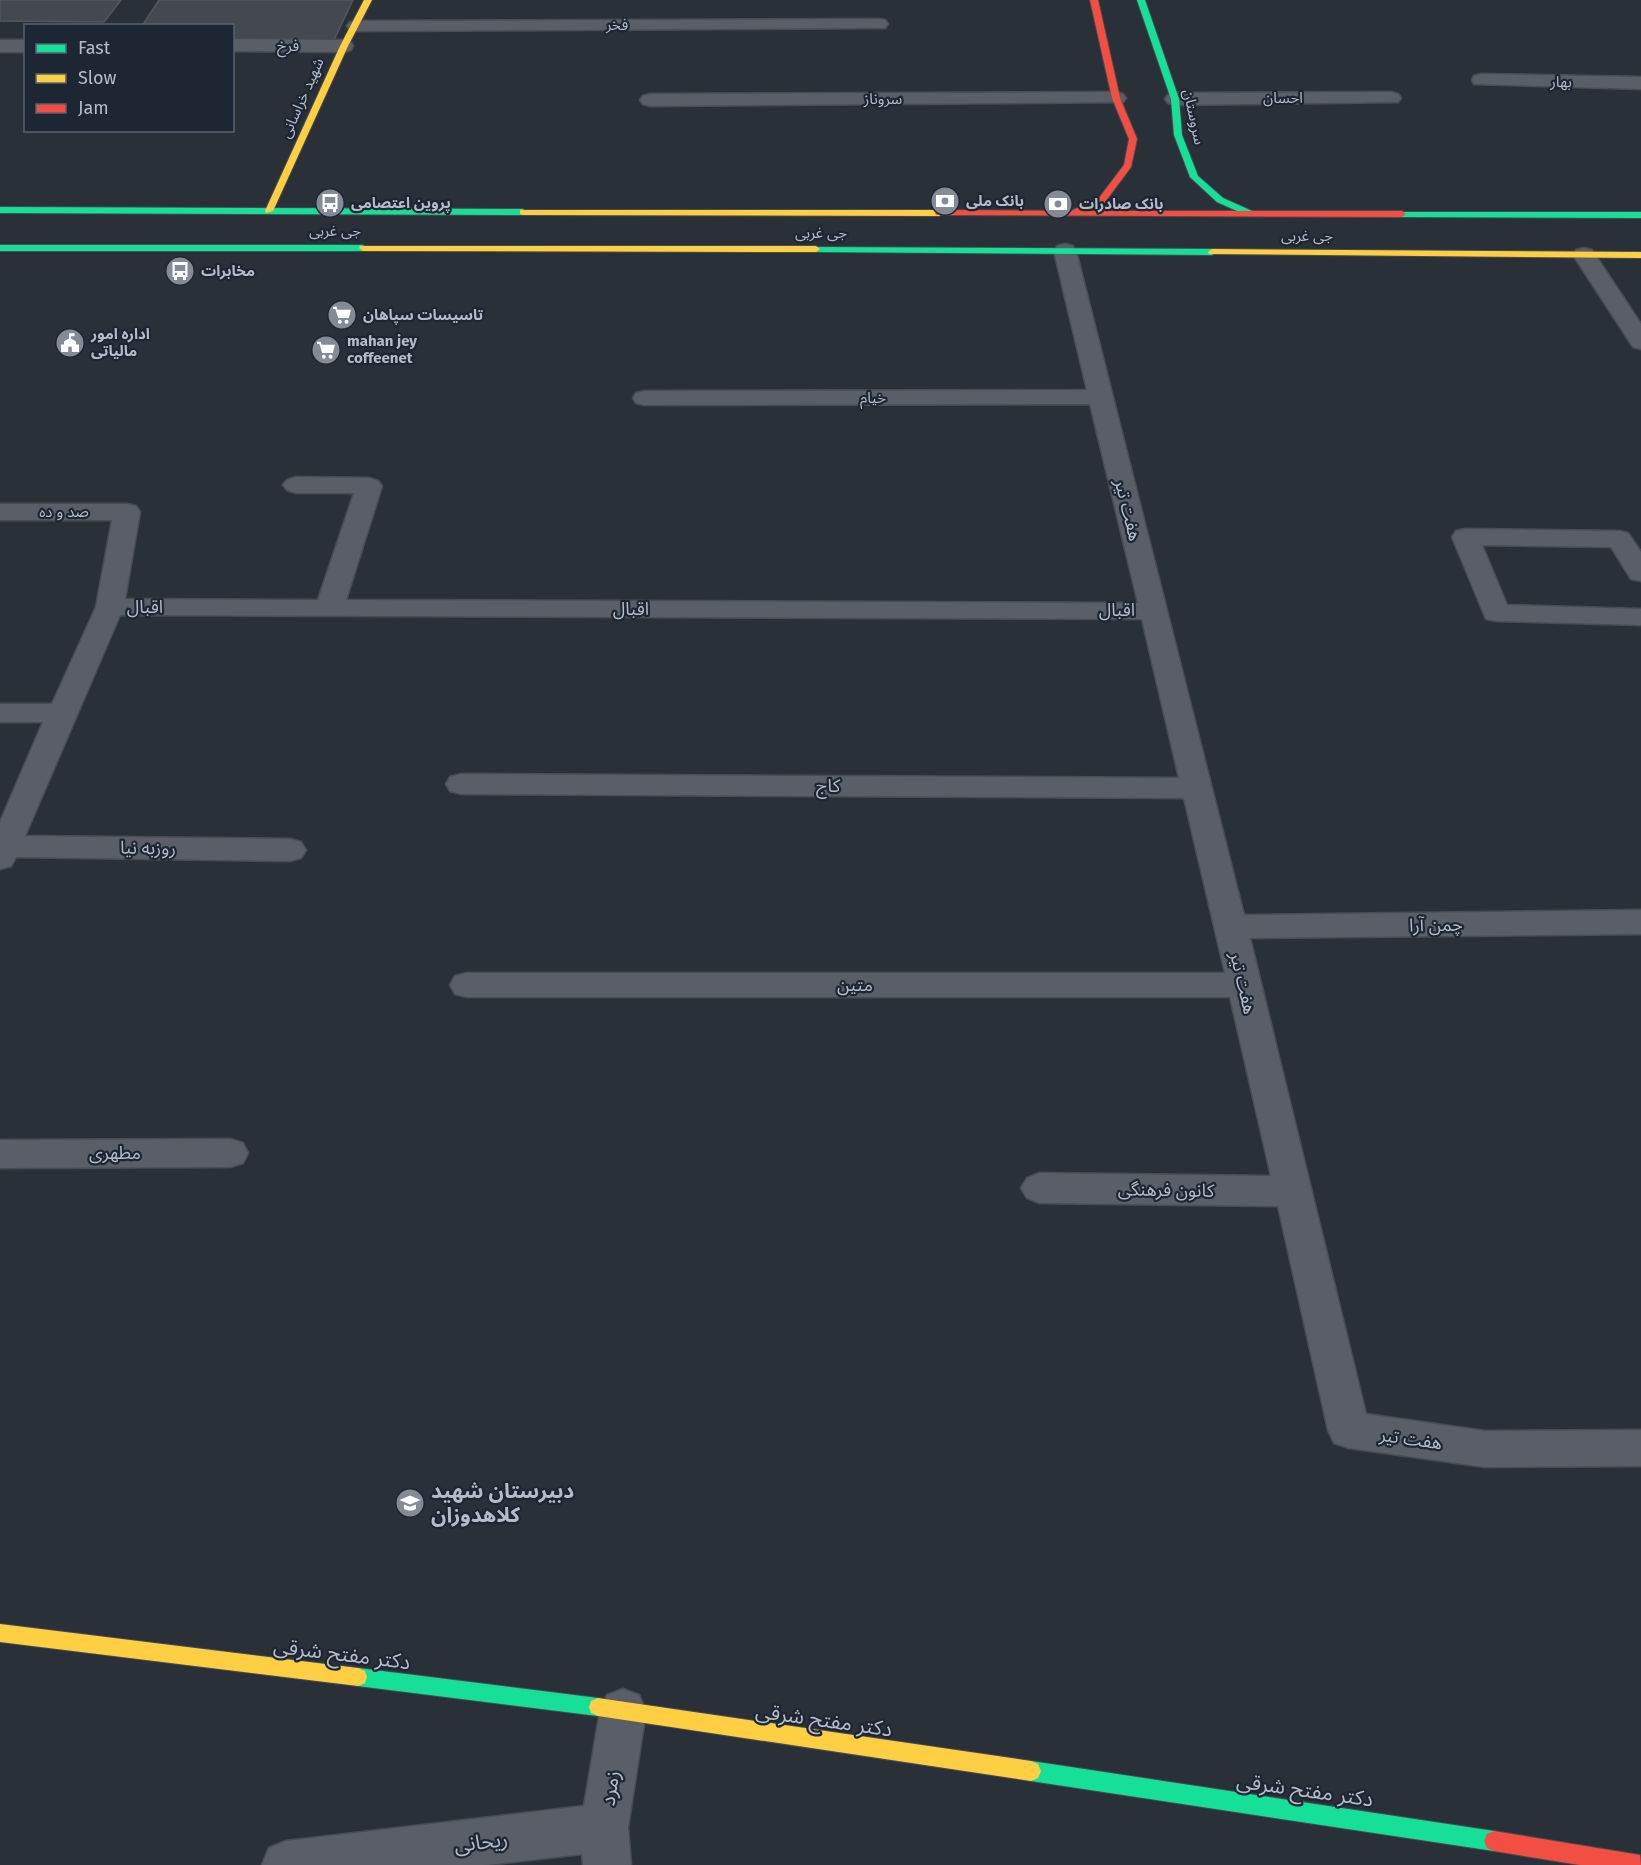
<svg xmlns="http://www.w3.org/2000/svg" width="1641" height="1865" font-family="'Fira Sans','Noto Sans Arabic',sans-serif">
	<rect width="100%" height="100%" fill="#2a3038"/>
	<!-- building -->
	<path fill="#444950" stroke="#52575f" stroke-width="1.5" d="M0 0H121L104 22 0 21Z
		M159 0H353L334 40H232V26H142Z"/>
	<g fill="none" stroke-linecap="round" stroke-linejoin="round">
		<!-- street casing -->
		<g stroke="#484c53" stroke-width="3">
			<path id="street" d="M879 19 885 20 888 24 885 28 356 31 350 30 347 26 350 22 356 21Z
				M232 39 344 40 351 42 353 46 351 50 344 52 232 51Z
				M0 40H26V52H0Z
				M1481 74 1641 77V89L1474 84 1472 80 1474 76Z
				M1116 92 1123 94 1126 98 1123 102 650 106 643 104 640 100 643 96 650 94Z
				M1391 92 1398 94 1401 98 1398 102 1175 105 1168 103 1165 99 1168 95 1175 93Z
				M1065 244 1073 246 1076 251 1244 915 1641 910V934L1250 938 1366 1414 1485 1431 1641 1430V1466L1485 1467 1349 1448 1334 1443 1328 1430 1278 1206 1040 1203 1027 1198 1021 1188 1027 1178 1040 1173 1271 1176 1230 997H467L455 994 450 985 455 976 467 973H1225L1184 798 461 794 450 791 446 784 450 777 461 774 1179 778 1142 619 120 615 25 836 290 839 301 842 306 850 301 858 290 861 16 857 11 866 0 869V822L43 722H0V704H52L96 607 112 520H0V504H127L136 506 140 512 125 599 318 600 354 493H296L287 490 283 485 287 480 296 477 369 478 378 481 382 486 346 600 1138 603 1090 404 645 405 636 403 633 398 636 393 645 391 1087 390 1054 251 1057 246Z
				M1584 248 1592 250 1641 324V349L1633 347 1573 255 1576 250Z
				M1465 529 1619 531 1628 533 1641 552V581L1631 579 1611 547 1482 545 1507 605 1641 609V625L1496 621 1486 619 1452 537 1456 531Z
				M230 1139 243 1143 248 1153 243 1163 230 1167 0 1168V1140Z
				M623 1689 639 1695 646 1711 628 1827 631 1865H583L582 1854 487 1865H262L269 1848 286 1841 584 1806 600 1711 607 1695Z"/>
		</g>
		<!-- fast casing -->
		<g stroke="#484c53" stroke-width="2">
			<path id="fast" d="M1137 0H1145L1179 99 1182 135 1198 176 1223 198 1252 211V215H1246L1217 202 1190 177 1174 135 1171 99Z
				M0 207 523 209 527 212 523 215 0 213Z
				M1399 212H1641V218L1402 217 1398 214Z
				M0 245H363L367 248 363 251H0Z
				M813 247 1212 249 1216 252 1212 255 816 252 812 249Z
				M358 1668 598 1698 605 1701 607 1707 605 1713 598 1716 358 1686 351 1683 349 1677 351 1671Z
				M1031 1761 1494 1831 1501 1834 1504 1841 1501 1848 1494 1851 1031 1781 1024 1778 1021 1771 1024 1764Z"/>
		</g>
		<!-- slow casing -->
		<g stroke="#484c53" stroke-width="2">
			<path id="slow" d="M364 0H372L348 46 273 211 266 213 265 211 340 46Z
				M520 210H939L943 213 939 216 523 215 520 214Z
				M360 246H816L820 249 816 252 363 251 359 248Z
				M1212 249 1641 252V258L1209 254 1208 252Z
				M0 1624 358 1668 365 1671 367 1677 365 1683 358 1686 0 1642Z
				M598 1698 1031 1761 1038 1764 1041 1771 1038 1778 1031 1781 598 1716 591 1713 589 1707 591 1701Z"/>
		</g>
		<!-- jam casing -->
		<g stroke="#484c53" stroke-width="2">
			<path id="jam" d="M1090 0H1098L1120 98 1137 139 1131 167 1105 202 1085 211H1402L1406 214 1402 217 936 215 935 213 939 210 1071 211 1099 198 1124 165 1129 139 1112 98Z
				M1494 1831 1640 1855 1641 1865H1580L1494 1851 1487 1848 1484 1841 1487 1834Z"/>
		</g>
		<!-- street -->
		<use href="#street" fill="#5a5e66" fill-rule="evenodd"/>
		<!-- fast -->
		<use href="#fast" fill="#16e098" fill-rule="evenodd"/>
		<!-- slow -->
		<use href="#slow" fill="#ffcf43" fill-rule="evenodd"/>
		<!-- jam -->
		<use href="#jam" fill="#f24e42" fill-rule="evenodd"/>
	</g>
	<!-- icons -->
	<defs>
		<g id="bank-disc" transform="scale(1.5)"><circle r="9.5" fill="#848b96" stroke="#1d2633"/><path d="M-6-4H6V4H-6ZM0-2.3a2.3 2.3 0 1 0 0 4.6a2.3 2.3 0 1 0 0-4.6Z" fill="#fff"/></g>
		<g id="bus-disc" transform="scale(1.5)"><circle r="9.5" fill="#848b96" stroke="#1d2633"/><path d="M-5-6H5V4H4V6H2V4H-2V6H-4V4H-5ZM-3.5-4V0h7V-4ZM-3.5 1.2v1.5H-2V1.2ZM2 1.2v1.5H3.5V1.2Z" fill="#fff"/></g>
		<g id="supermarket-disc" transform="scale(1.5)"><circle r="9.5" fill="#848b96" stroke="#1d2633"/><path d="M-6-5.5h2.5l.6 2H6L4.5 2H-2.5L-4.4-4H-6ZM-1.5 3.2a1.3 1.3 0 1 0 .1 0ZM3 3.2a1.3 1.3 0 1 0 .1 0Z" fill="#fff"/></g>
		<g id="civic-disc" transform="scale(1.5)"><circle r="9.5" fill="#848b96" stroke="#1d2633"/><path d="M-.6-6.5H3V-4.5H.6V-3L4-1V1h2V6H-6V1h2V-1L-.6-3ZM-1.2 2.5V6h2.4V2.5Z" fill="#fff"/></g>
		<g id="school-disc" transform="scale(1.5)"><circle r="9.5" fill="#848b96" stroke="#1d2633"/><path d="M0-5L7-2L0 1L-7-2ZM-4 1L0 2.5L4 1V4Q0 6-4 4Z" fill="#fff"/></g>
	</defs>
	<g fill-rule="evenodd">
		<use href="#bank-disc" x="945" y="201"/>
		<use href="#bus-disc" x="330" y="203"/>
		<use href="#bank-disc" x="1058" y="204"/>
		<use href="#bus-disc" x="180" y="271"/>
		<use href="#supermarket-disc" x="342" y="315"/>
		<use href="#civic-disc" x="70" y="343"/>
		<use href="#supermarket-disc" x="326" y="350"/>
		<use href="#school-disc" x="410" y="1503"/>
	</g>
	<g text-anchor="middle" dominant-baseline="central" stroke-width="4.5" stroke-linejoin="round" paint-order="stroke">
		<!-- far-street labels -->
		<g font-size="15" fill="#b4bcc9" stroke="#1d2633">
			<text x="617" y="25">فخر</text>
			<text x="288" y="46">فرخ</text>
			<text transform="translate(1561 82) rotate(1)">بهار</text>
			<text transform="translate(302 98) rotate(-66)">شهید خراسانی</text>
			<text x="1283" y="98">احسان</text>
			<text x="883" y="99">سروناز</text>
			<text transform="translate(1194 117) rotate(78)">سروستان</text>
			<text x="335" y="231">جی غربی</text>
			<text x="821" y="233">جی غربی</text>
			<text x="1307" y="236">جی غربی</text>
			<text x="873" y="398">خیام</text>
			<text x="64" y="512">صد و ده</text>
		</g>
		<!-- far-poi labels -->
		<g font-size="15" font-weight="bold" fill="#b4bcc9" stroke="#1d2633" text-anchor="start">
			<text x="966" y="201">بانک ملی</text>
			<text x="351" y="203">پروین اعتصامی</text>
			<text x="1079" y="204">بانک صادرات</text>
			<text x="201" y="271">مخابرات</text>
			<text x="363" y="315">تاسیسات سپاهان</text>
			<text x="91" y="334">اداره امور<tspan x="91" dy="17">مالیاتی</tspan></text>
			<text x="347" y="341">mahan jey<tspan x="347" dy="17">coffeenet</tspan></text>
		</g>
		<!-- street labels -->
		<g font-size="18" fill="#b4bcc9" stroke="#1d2633">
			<text transform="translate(1128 510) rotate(76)">هفت تیر</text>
			<text x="145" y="607">اقبال</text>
			<text x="631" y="609">اقبال</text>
			<text x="1117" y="610">اقبال</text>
			<text x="828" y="786">کاج</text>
			<text transform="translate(148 848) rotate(1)">روزبه نیا</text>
			<text transform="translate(1436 925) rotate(-1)">چمن آرا</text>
			<text transform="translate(1243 983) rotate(77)">هفت تیر</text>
			<text x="855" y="985">متین</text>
			<text x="115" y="1153">مطهری</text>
			<text transform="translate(1166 1190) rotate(1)">کانون فرهنگی</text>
			<text transform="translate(1411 1439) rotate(8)">هفت تیر</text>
		</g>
		<!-- near-poi labels -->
		<g font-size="21" font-weight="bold" fill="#b4bcc9" stroke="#1d2633" text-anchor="start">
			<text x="431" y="1491">دبیرستان شهید<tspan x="431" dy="24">کلاهدوزان</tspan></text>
		</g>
		<!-- near-street labels -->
		<g font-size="21" fill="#b4bcc9" stroke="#1d2633">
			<text transform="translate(342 1654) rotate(7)">دکتر مفتح شرقی</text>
			<text transform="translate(824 1720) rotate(8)">دکتر مفتح شرقی</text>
			<text transform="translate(610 1788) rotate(-81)">زمرد</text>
			<text transform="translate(1305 1790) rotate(8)">دکتر مفتح شرقی</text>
			<text transform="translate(481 1842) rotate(-7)">ریحانی</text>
		</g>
	</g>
	<!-- legend -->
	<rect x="24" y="24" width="210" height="108" fill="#1d2633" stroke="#59626f" stroke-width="1.5"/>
	<rect x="36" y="44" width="30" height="9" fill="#16e098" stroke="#59626f" stroke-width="1.5"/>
	<text x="78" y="54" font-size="18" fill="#b4bcc9">Fast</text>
	<rect x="36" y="74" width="30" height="9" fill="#ffcf43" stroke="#59626f" stroke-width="1.5"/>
	<text x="78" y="84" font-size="18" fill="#b4bcc9">Slow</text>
	<rect x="36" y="104" width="30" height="9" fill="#f24e42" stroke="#59626f" stroke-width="1.5"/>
	<text x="78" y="114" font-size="18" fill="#b4bcc9">Jam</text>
</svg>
